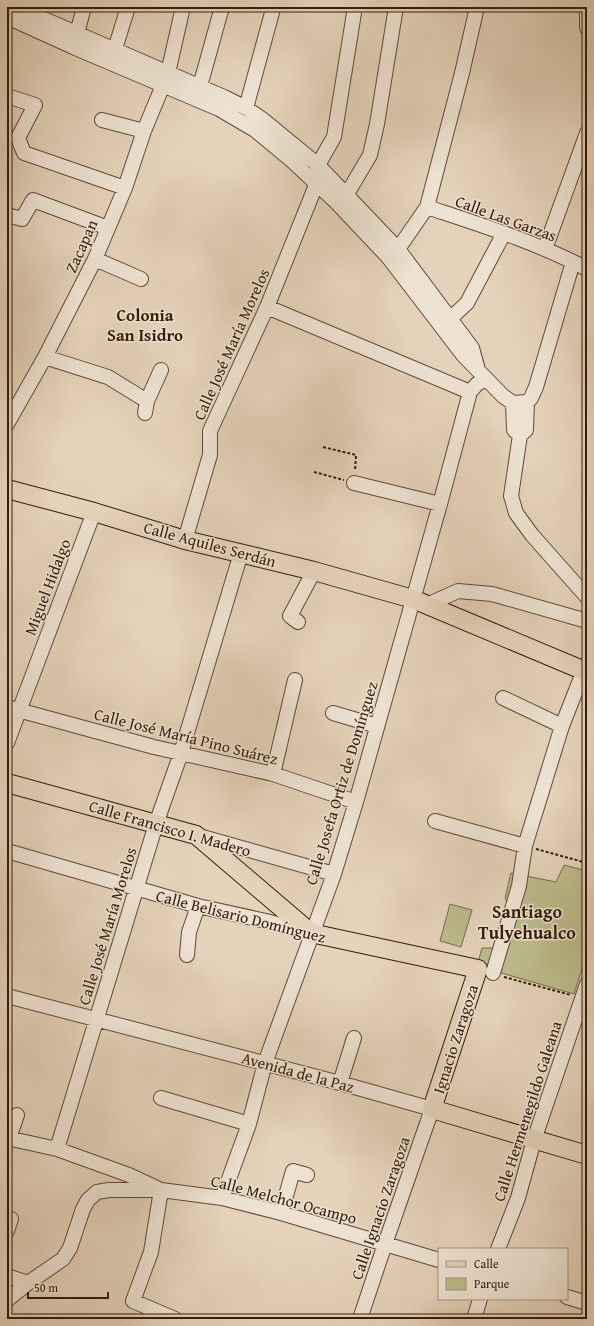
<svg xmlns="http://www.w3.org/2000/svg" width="594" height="1326" font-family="'Gentium Book Plus',serif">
	<rect width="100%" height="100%" fill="#e4d2ba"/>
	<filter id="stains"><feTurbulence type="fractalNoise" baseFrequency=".005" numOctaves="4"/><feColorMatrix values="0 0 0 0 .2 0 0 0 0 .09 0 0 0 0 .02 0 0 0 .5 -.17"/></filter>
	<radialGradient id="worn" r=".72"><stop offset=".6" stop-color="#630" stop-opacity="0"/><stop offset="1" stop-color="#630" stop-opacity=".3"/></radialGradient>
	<!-- green -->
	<path fill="#bcba8b" stroke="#786a4a" d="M564 865 587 871V953L574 994 477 966 482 948H493L507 903 505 898 511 873 556 882Z
		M450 904 472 910 461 947 440 941Z"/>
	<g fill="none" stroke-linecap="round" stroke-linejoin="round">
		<!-- minor casing -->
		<g stroke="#614935" stroke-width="16">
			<path id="minor" d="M16 7 224 97 246 108 262 119 318 165 398 249 472 348 477 366
				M587 7V28
				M7 17 73 47 219 109 255 130 290 159 337 203 388 257 463 355 503 396 513 403 527 402
				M75 41 84 7
				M115 49 128 7
				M200 86 222 7
				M7 96 35 105 18 138 24 153 125 188
				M246 108 273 9
				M102 120 144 131
				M347 194 370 155 377 124 396 7
				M427 207C481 225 536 242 587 269
				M7 215 22 219 33 200 108 228
				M545 249 587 133
				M391 254 398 249 427 207 462 73 477 7
				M95 259 141 279
				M267 307 470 392
				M450 319 467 303 504 233
				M45 357 108 377 147 401
				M527 402 526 430 520 435 511 496 516 513 532 535 587 597
				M527 402 531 398 536 387 573 262
				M513 403 514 430 520 435
				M145 413 147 401 161 370
				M7 424 45 357 95 259 125 188 144 131 168 73 183 7
				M354 483 440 504
				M185 540 210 455V431L267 307 316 185 318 165 334 137 355 7
				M427 605 458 591 492 594 587 621
				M298 622 290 616 314 571
				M503 698 562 726
				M7 707 154 747 273 774 356 802
				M333 713 377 726
				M7 743 94 512
				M273 774 295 680
				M435 821 525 846
				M199 836 334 874
				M7 851 198 906 266 921 310 933
				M187 955 189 932 198 906
				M493 973 519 886 525 846 562 726 584 670
				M7 996 340 1083 432 1109 385 1244 360 1319
				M340 1083 354 1038
				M161 1098 249 1124
				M7 1138 57 1149 129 1175 161 1190 222 1198 281 1213 439 1260
				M9 1138 17 1115
				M57 1149 156 824 181 753 241 553
				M222 1198 249 1124 265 1063 334 874 356 802 440 504 470 392 477 384 486 379
				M281 1213 293 1171 307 1175
				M7 1231 11 1219
				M498 1249 518 1198 534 1140 587 984
				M7 1276 28 1283
				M567 1297 587 1303
				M7 1300 28 1283 63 1259 70 1248 83 1209 88 1200 97 1192 109 1190H161L151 1252 133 1301 175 1319
				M474 1319 480 1299"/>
		</g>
		<!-- major casing -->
		<g stroke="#351b09" stroke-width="20">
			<path id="major" d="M7 489 94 512 185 540 314 571 413 599 587 672
				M7 783 196 835 311 933 478 969 432 1109 587 1155"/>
		</g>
		<!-- path -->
		<path stroke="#351b09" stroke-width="2" stroke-dasharray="3 2" stroke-linecap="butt" d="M323 447 356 455 355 471
			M314 472 344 480
			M536 849 587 863
			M504 977 571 995"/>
		<!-- minor -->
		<use href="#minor" stroke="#ede2d2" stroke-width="14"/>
		<!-- major -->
		<use href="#major" stroke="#e4d2ba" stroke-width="18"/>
	</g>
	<g text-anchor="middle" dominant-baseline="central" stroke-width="3" stroke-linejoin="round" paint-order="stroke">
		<!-- street labels -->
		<g font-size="16" fill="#351b09" stroke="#ede2d2">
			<text transform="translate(506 218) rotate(20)">Calle Las Garzas</text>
			<text transform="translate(81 246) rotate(-66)">Zacapan</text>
			<text transform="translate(231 344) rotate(-66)">Calle José María Morelos</text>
			<text transform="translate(210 544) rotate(15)">Calle Aquiles Serdán</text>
			<text transform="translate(47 587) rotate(-69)">Miguel Hidalgo</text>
			<text transform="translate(186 736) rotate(14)">Calle José María Pino Suárez</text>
			<text transform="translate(341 783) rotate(-73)">Calle Josefa Ortiz de Domínguez</text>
			<text transform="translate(170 828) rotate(16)">Calle Francisco I. Madero</text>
			<text transform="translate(241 916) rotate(14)">Calle Belisario Domínguez</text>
			<text transform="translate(107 926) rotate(-73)">Calle José María Morelos</text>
			<text transform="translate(455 1039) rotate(-72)">Ignacio Zaragoza</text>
			<text transform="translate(298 1072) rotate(15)">Avenida de la Paz</text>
			<text transform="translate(527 1111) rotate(-72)">Calle Hermenegildo Galeana</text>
			<text transform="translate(284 1199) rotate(15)">Calle Melchor Ocampo</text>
			<text transform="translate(380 1208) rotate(-71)">Calle Ignacio Zaragoza</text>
		</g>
		<!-- neighbourhood labels -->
		<g font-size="17" font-weight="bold" fill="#351b09" stroke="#ede2d2">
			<text x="145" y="314">Colonia<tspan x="145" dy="20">San Isidro</tspan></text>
		</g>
		<!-- quarter labels -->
		<g font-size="18" font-weight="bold" fill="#351b09" stroke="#ede2d2">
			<text x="527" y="911">Santiago<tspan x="527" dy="21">Tulyehualco</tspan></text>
		</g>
	</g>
	<!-- margin -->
	<rect width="594" height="1326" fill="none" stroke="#e4d2ba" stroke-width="24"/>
	<rect x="8" y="8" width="578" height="1310" fill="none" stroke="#351b09" stroke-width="2"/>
	<rect x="12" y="12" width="570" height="1302" fill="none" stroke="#351b09"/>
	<!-- legend -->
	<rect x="438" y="1248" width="130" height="52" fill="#ede2d2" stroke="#a39282"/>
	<rect x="446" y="1261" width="20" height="6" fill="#e4d2ba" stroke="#a39282"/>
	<text x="474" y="1268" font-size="12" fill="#351b09">Calle</text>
	<rect x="446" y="1278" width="20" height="12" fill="#bcba8b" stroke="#a39282"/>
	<text x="474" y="1288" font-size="12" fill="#351b09">Parque</text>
	<!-- scale -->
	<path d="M28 1292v6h80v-6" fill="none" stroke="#351b09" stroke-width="2"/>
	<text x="34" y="1292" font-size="12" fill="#351b09" stroke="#ede2d2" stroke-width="3" paint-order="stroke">50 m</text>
	<rect width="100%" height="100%" filter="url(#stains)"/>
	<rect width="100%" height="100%" fill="url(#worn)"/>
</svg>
